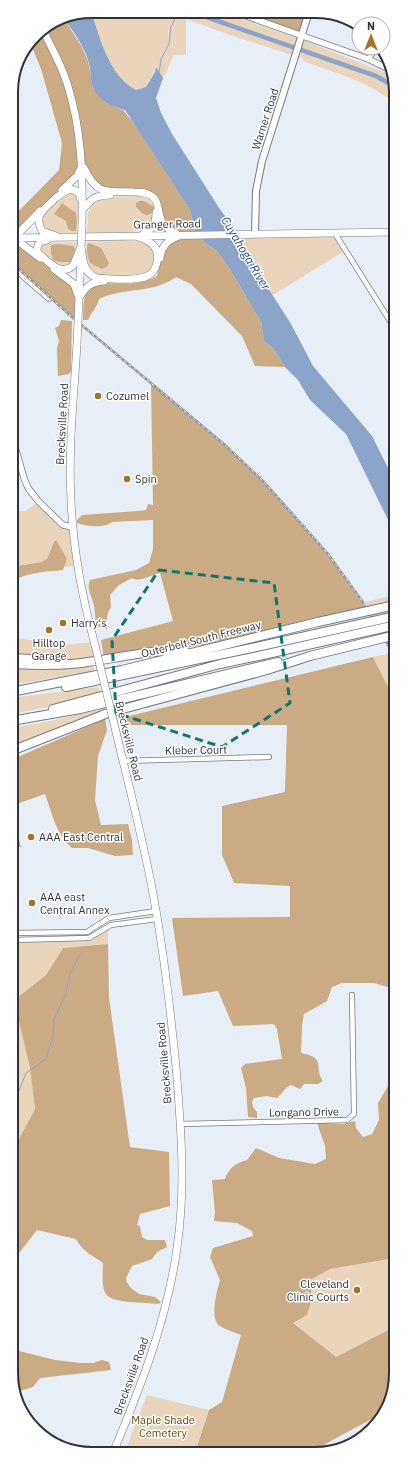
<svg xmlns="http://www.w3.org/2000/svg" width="407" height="1465" font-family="'IBM Plex Sans',sans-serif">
	<rect width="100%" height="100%" fill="#e8eef6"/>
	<!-- green -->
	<path fill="#e9d5bc" d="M91 11 221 12 303 40 391 75 395 81V104C369 81 335 73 303 61L304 59 233 36 186 19V55H174L163 78 156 68 146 87 136 90C109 76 100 38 91 11Z
		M68 192 77 194 79 200 77 233C68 233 44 236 42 224 41 221 43 217 43 214Z
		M138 196C145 197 152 200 154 208 156 215 153 226 146 229 133 234 102 232 87 233L88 213 93 202 103 197Z
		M334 232 346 250 273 295 238 234Z
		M122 240 145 242 155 251 153 268 143 276 99 277C84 264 85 261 87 242Z
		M77 242V251L70 266H57L40 252 41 247 46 243Z
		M39 502 63 525 72 527 77 566 11 571V511H25Z
		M395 595 396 648 394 649 365 602Z
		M11 637 63 645 94 642 99 660H46L11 658Z
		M396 652V703L373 657Z
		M93 665 94 670 77 674 11 685V666Z
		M98 687 100 692 54 706 11 714V698Z
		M103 708 104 710 11 746V728L55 720Z
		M108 929V944L63 948 46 975 14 999 30 1068 35 1109 12 1152V943L82 940Z
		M395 1258 396 1326 336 1357 293 1323 307 1315 312 1299 310 1280 330 1269Z
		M147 1395 209 1410 195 1453H124Z"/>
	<!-- forest -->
	<path fill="#caab84" d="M235 12H309L302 36Z
		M63 17 82 47 88 61 93 89 115 107 123 110 135 125 190 210 194 228 206 244 216 250 228 266 261 322 264 341 273 348 285 367 255 366 242 336 191 284 176 277C153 294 123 287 99 299 97 308 91 312 88 320H83C84 304 81 290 99 283 119 283 140 286 157 276L160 262 170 240 167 229 152 197 108 191 80 170 14 238 74 284 79 298 77 322 11 263V219L59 170 62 143 41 69 30 42 35 35Z
		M140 201H144L154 207 152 213 147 215 143 214 136 207V203Z
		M62 203 76 213 77 223 76 231H72L68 229 66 221 54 214Z
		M89 243 101 248 109 263 107 267 102 269 90 263 87 253V245Z
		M58 244 73 246 75 249 71 262H60L53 260 51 253V245Z
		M61 320 72 321 71 372 69 374 58 376 57 349 59 341 55 328 59 326Z
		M151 382 225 445 264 482 328 554 368 612 227 642 104 659 101 640 173 621 160 573C151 575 138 583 132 578L119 585 110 595 111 607C106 614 107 621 107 629L99 627 96 624C95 618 95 611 94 605 92 596 86 589 90 580L136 570 149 563 153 549V520L112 522C104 529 86 526 77 523V520L82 515 138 511 146 510 148 504 153 505Z
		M56 540 67 559 63 570C42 572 31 572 11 581V567L42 562 47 559 54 542Z
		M373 657 396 703V1047L391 988 374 983H342L332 987 327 1001 304 1014C301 1026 302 1040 301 1053 328 1058 313 1068 323 1081L318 1084H304L300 1089 291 1085C284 1088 283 1093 277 1098L267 1096 254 1098 252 1102 253 1107 257 1112V1118L248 1117 246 1088 241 1068 245 1064 282 1059 277 1029 274 1024 233 1026 218 991 183 996 172 918 290 917V886L234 883 222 855V806L285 792 287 725H127L125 717Z
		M105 719 107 730 98 756 95 800 101 825 128 824 132 840 133 855 115 856 88 848H72C56 834 52 813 45 794L11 806V760Z
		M11 826 19 839 21 847 11 848Z
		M108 944 109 998 130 1147 169 1152 170 1206 140 1214 137 1225 140 1226 142 1237 147 1240H165L167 1247 157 1252 152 1259 132 1266 126 1278V1281L131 1288 139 1294 155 1297 161 1302 158 1304C146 1302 112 1304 106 1294 101 1287 103 1272 103 1263 91 1254 84 1253 76 1239L37 1230 12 1262V1152L35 1109 30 1068 14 1000 46 975 63 948Z
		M396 1078V1260L395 1258 330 1269 310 1280 312 1299 307 1315 293 1323 336 1357 396 1326V1378L381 1414 316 1449 314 1453H195L209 1410 222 1402 241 1335C235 1332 226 1330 220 1326 209 1319 217 1291 220 1280L210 1257 213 1248 253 1236 252 1231 237 1223 214 1221 215 1213 212 1180 225 1179C229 1168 235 1163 247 1160L256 1148 279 1158 315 1164 326 1159 325 1146 317 1123H323L343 1124 355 1121 356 1128 363 1137 372 1134 379 1120 378 1103 391 1081Z
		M12 1350H15L55 1360 81 1363H93L102 1360 109 1362 111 1370 40 1378 33 1387 16 1392 12 1384Z"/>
	<!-- water -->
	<path fill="#8ca3ca" d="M91 11C100 38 109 76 136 90L146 87 155 72 156 67 163 78 156 98 161 113 172 134 221 211 233 226 268 288 291 324 313 366 372 436 395 482V534L346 434 310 400 298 380 285 367 273 348 264 341 261 322 228 266 216 250 206 244 194 228 190 210 125 110C113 107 98 100 93 88 90 79 91 69 88 60 83 44 72 30 63 17Z"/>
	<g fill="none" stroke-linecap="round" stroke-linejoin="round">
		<!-- stream -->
		<path stroke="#8ca3ca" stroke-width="1" d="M326 13 333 14
			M159 73 161 59 169 44 171 27 178 12
			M12 1109 26 1073 46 1059 53 1037 54 1019 65 996 70 974 80 954"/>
		<!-- canal -->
		<path stroke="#8ca3ca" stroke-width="4.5" d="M192 12 376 76 395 87"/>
		<!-- minor casing -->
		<g stroke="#757a82" stroke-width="6">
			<path id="minor" d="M368 59 377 48
				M334 232 395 329
				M11 266 49 299
				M123 761 269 757
				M12 933 87 932 109 918 156 911
				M12 940 89 938 111 925 157 919
				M180 1124 347 1120 354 1114 352 995"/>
		</g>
		<!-- tertiary casing -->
		<g stroke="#757a82" stroke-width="7">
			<path id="tertiary" d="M235 12 368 59 389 69
				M11 433 24 478 28 488 39 502 63 525 72 527"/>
		</g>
		<!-- secondary casing -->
		<g stroke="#757a82" stroke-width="8">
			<path id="secondary" d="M255 234 256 191 262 161 309 12"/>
		</g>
		<!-- primary casing -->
		<g stroke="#757a82" stroke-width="8">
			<path id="primary" d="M43 30C51 47 61 64 67 83 82 129 83 177 82 226
				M84 168C97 196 107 191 134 192 140 192 145 192 150 195 165 203 151 224 176 233
				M62 190 77 176 81 168
				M82 210C93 198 93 196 110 195
				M143 234C153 229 156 223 156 212
				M56 236 42 231C40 227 38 223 39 218 40 210 61 193 69 189L74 190 80 194V198
				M11 238 395 232
				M14 238 40 211
				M14 238 40 258
				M47 240 40 242C37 246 36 251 39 254 49 262 60 276 73 266L80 249
				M81 247C83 259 83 273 97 278 108 279 137 281 147 276 157 272 161 255 154 246 150 241 144 239 138 237
				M160 258C161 246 168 240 179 236
				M54 269 74 284 79 298
				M79 294 81 260
				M79 298C85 287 91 282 104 281
				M77 344C74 396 68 448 71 500 73 549 82 597 95 645
				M113 1453C141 1386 167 1320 177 1248 186 1188 181 1127 176 1067 170 1005 163 944 151 883 141 832 128 782 116 732"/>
		</g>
		<!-- motorway casing -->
		<g stroke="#757a82" stroke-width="10">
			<path id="motorway" d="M11 658 33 659
				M11 664C37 665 63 666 88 662 120 658 154 648 186 652
				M66 687 261 646
				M11 692 122 670 318 622
				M53 709 220 664 263 655
				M11 721 80 709 278 662
				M11 751 108 713 267 670 310 656"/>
		</g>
		<!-- minor -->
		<use href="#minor" stroke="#fff" stroke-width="4.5"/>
		<!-- tertiary -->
		<use href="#tertiary" stroke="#fff" stroke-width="5.5"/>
		<!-- secondary -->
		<use href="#secondary" stroke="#fff" stroke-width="6"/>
		<!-- primary -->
		<use href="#primary" stroke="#fff" stroke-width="7"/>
		<!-- motorway -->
		<use href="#motorway" stroke="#fff" stroke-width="8"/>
		<!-- rail casing -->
		<g stroke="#91959b" stroke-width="2.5">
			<path id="rail" d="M11 262 72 317 225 445 264 482 328 554 362 601 396 658"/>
		</g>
		<!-- rail -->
		<use href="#rail" stroke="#fff" stroke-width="1" stroke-dasharray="3" stroke-linecap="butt"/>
		<!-- primary-bridge casing -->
		<g stroke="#757a82" stroke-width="8" stroke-linecap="butt">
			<path id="primary-bridge" d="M81 247 82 226
				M77 344 79 298
				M95 645 116 732"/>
		</g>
		<!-- motorway-bridge casing -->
		<g stroke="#757a82" stroke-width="10" stroke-linecap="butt">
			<path id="motorway-bridge" d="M318 622 395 605
				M261 646 396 616
				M263 655 396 625
				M310 656 396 635"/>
		</g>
		<!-- primary-bridge -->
		<use href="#primary-bridge" stroke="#fff" stroke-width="7"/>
		<!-- motorway-bridge -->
		<use href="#motorway-bridge" stroke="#fff" stroke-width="8"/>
	</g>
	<!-- marked area -->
	<path fill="none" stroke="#0f766e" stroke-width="3" stroke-dasharray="8 5" stroke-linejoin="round" d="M159 570 274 583 290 703 222 747 116 713 112 640Z"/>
	<!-- markers -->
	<g fill="#a47229" stroke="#fff" stroke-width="1.5">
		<circle cx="98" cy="396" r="4"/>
		<circle cx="127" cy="479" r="4"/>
		<circle cx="63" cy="623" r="4"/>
		<circle cx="49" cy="630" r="4"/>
		<circle cx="31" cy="837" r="4"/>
		<circle cx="32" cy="903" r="4"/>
		<circle cx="357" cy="1290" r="4"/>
	</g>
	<g text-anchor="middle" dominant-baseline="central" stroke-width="3" stroke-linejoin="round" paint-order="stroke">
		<!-- street labels -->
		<g font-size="11" fill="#313337" stroke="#fff">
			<text transform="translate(265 119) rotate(-72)">Warner Road</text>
			<text transform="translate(167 224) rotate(-1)">Granger Road</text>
			<text transform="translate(62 424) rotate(-87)">Brecksville Road</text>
			<text transform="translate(201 639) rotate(-14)">Outerbelt South Freeway</text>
			<text transform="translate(129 741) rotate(76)">Brecksville Road</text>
			<text transform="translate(196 750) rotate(-1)">Kleber Court</text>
			<text transform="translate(164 1063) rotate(-95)">Brecksville Road</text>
			<text transform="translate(304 1112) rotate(-1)">Longano Drive</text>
			<text transform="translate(131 1376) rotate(-70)">Brecksville Road</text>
		</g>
		<!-- poi labels -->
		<g font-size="11" fill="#313337" stroke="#fff" text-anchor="start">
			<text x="106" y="396">Cozumel</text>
			<text x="135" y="479">Spin</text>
			<text x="71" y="623">Harry's</text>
			<text x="49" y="643" text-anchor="middle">Hilltop<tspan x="49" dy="13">Garage</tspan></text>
			<text x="39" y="837">AAA East Central</text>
			<text x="40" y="897">AAA east<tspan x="40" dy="13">Central Annex</tspan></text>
			<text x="349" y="1284" text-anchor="end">Cleveland<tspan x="349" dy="13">Clinic Courts</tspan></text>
		</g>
		<!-- park labels -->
		<g font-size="11" fill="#674719" stroke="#fff">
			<text x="163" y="1420">Maple Shade<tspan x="163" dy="13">Cemetery</tspan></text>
		</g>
		<!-- water labels -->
		<g font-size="12" font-style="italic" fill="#2b487b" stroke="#fff">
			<text transform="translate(246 253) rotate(59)">Cuyahoga River</text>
		</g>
	</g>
	<!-- crop -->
	<path d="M0 0H407V1465H0ZM92 18H315A74 74 0 0 1 389 92V1373A74 74 0 0 1 315 1447H92A74 74 0 0 1 18 1373V92A74 74 0 0 1 92 18Z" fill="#fff" fill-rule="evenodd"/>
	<path fill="none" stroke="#313337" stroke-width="2" d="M92 18H315A74 74 0 0 1 389 92V1373A74 74 0 0 1 315 1447H92A74 74 0 0 1 18 1373V92A74 74 0 0 1 92 18Z"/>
	<!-- north arrow -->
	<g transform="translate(371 36)"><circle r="19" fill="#ffffff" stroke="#adadaf"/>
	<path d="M0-3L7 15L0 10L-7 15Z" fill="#a47229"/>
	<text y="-6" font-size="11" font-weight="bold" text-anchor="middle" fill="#313337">N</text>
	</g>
</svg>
